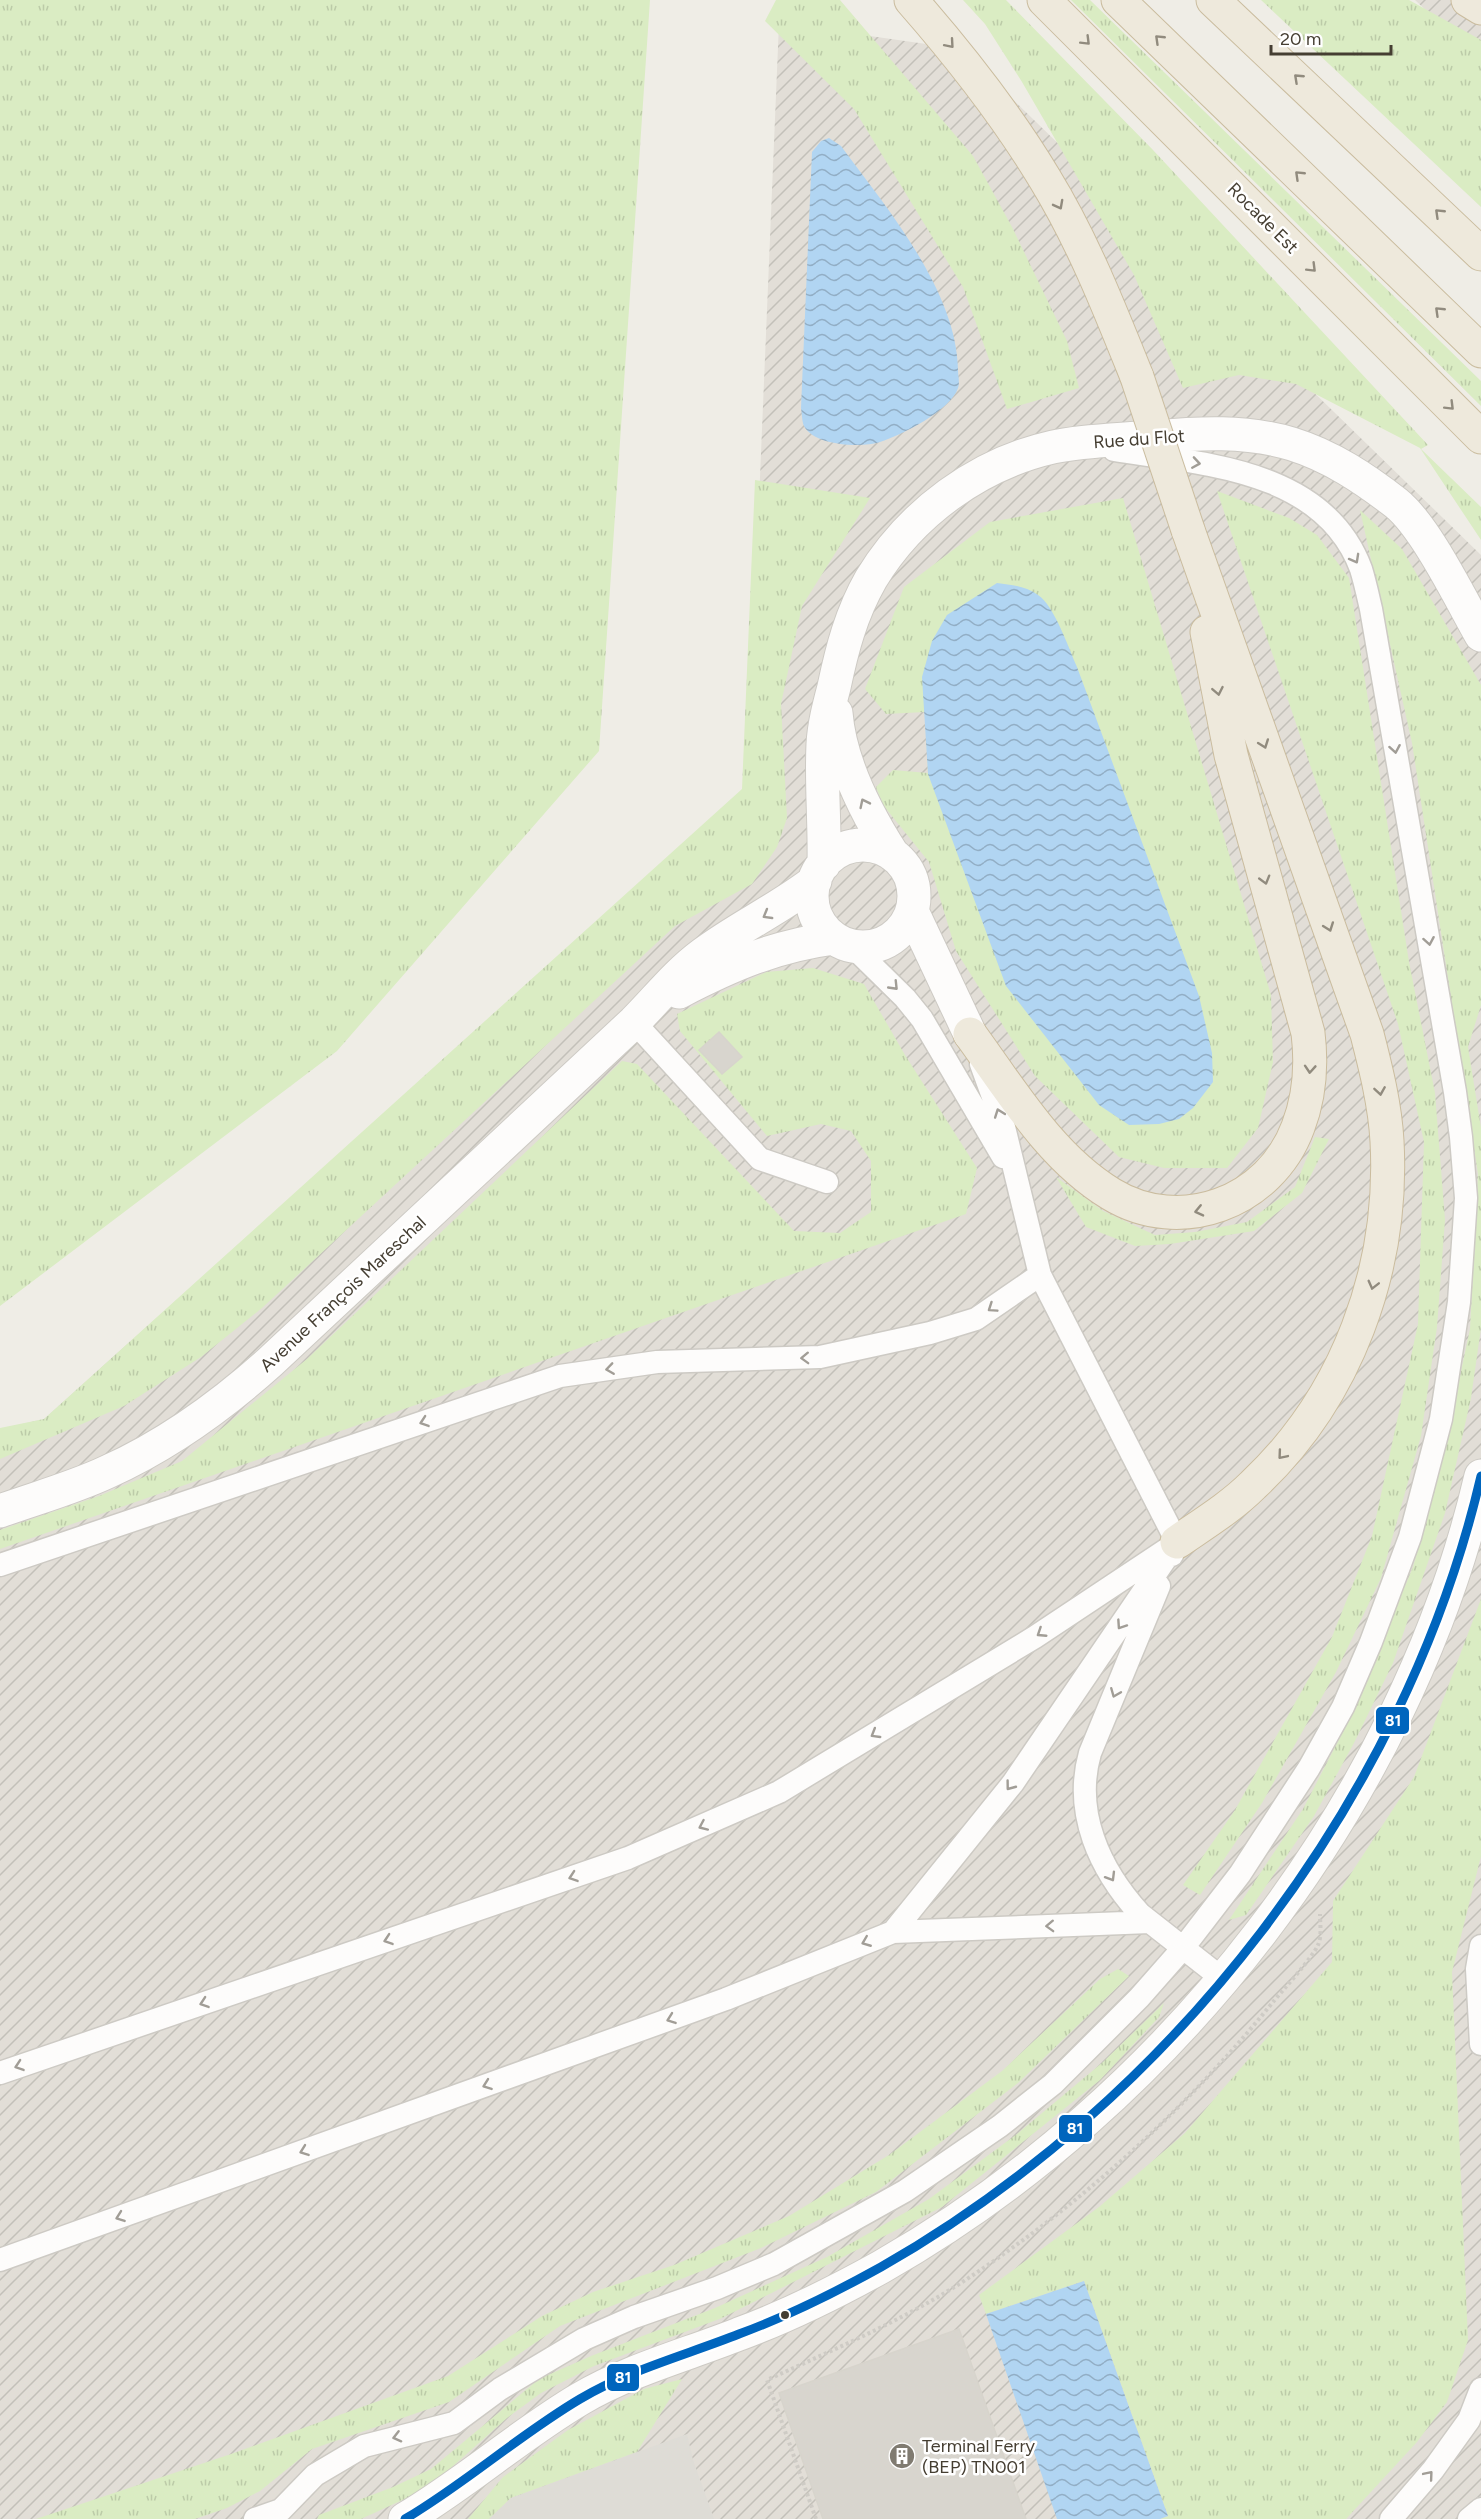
<svg xmlns="http://www.w3.org/2000/svg" width="1481" height="2519" font-family="Figtree,sans-serif">
	<defs>
		<pattern id="industrial-furrows" width="10" height="10" patternUnits="userSpaceOnUse" patternTransform="scale(1.5)"><rect width="10" height="10" fill="#e2ded7"/><path d="M-1 1l2-2M0 10L10 0M9 11l2-2" fill="none" stroke="#c3c0b9"/></pattern>
		<pattern id="grass-tufts" width="24" height="20" patternUnits="userSpaceOnUse" patternTransform="scale(1.5)"><rect width="24" height="20" fill="#daecc3"/><path d="M3 7l-1-3M5 7V3M7 7l1-3M15 17l-1-3M17 17v-4M19 17l1-3" fill="none" stroke="#bccba8"/></pattern>
		<pattern id="water-waves" width="16" height="10" patternUnits="userSpaceOnUse" patternTransform="scale(1.5)"><rect width="16" height="10" fill="#b1d5f2"/><path d="M0 5q4-4 8 0t8 0" fill="none" stroke="#92aec5"/></pattern>
	</defs>
	<rect width="100%" height="100%" fill="#efede6"/>
	<!-- industrial -->
	<path fill="url(#industrial-furrows)" d="M1415 0H1481V63Z
		M779 23 961 49 1481 555V2519H0V1429L44 1419 747 788Z"/>
	<!-- grass -->
	<path fill="url(#grass-tufts)" d="M0 0H650L599 751 337 1051 0 1306Z
		M776 0H840L973 156 1012 227 1067 341 1079 388 1007 409 963 287 854 109 765 21Z
		M963 0H1006L1153 150 1428 445 1421 449 1481 507V540L1420 448 1296 384 1239 375 1183 388 1134 275 1022 82 985 24Z
		M1071 0H1090L1481 381V406Z
		M1261 0H1409L1481 40V207Z
		M755 480 870 498 802 606 781 704 787 818 777 847 752 884 675 926 262 1308 201 1357 124 1406 0 1459V1428L44 1419 742 789Z
		M1217 491 1289 518 1317 535 1349 578 1409 962 1435 1093 1445 1220 1437 1327 1421 1436 1381 1578 1336 1672 1262 1803 1200 1895 1183 1885 1235 1810 1332 1637 1372 1536 1418 1324 1424 1142 1398 1024Z
		M1123 498 1271 995 1273 1062 1258 1128 1227 1168H1164L1119 1157 1035 1076 956 951 929 862 883 805 876 787 893 770 928 773 925 712 886 714 865 689 904 587 990 522Z
		M1360 510 1402 549 1481 685V1005L1468 1047 1481 1128V1328L1471 1398 1445 1513 1393 1663 1354 1743 1314 1816 1246 1915 1229 1920 1303 1809 1347 1724 1413 1567 1440 1470 1470 1329 1478 1174 1412 743Z
		M813 968 864 984 905 1055 977 1168 966 1214 0 1549V1530L99 1496 182 1461 307 1359 622 1061 637 1064 794 1231 840 1233 871 1212V1161L851 1131 821 1124 767 1136 680 1031 677 1014 766 972Z
		M1315 1137 1329 1139 1302 1193 1254 1231 1170 1244 1135 1246 1086 1227 1056 1177 1103 1211 1155 1235 1195 1232 1247 1222 1295 1187Z
		M1481 1599V1856L1452 1972 1468 2340 1447 2402 1417 2442 1346 2519H1160L1168 2516 1084 2281 986 2314 979 2295 1099 2207 1185 2133 1332 1962 1333 1901 1414 1777Z
		M1118 1969 1129 1976 1018 2083 876 2192 761 2248 560 2326 449 2402 312 2449 260 2491 227 2508 195 2519H36L231 2454 448 2376 542 2316 593 2292 674 2265 789 2216 889 2155 1002 2071 1100 1979Z
		M1164 2003 1159 2017 1100 2080 942 2207 722 2318 594 2366 541 2393 507 2418 443 2475 407 2498 361 2519H317L319 2515 393 2487 431 2469 539 2379 591 2356 715 2308 827 2257 929 2199 1017 2134 1103 2062Z
		M682 2379 637 2452 511 2498 489 2519H468L503 2477 568 2430 644 2389Z"/>
	<!-- parking -->
	<path fill="#dedcd6" d="M687 2434 693 2460 714 2519H489L511 2498Z"/>
	<!-- water -->
	<path fill="url(#water-waves)" d="M829 138 841 146C886 207 957 291 958 370 958 375 960 383 958 388 951 410 902 435 880 442 862 448 814 446 804 426 802 422 802 414 801 408L812 152 821 141Z
		M997 583C1012 585 1025 586 1038 595 1054 605 1069 649 1077 667L1199 996 1212 1053 1213 1082 1193 1108 1179 1119 1159 1124 1129 1125 1099 1105 1006 986 928 774 922 677 932 641 947 615Z
		M1084 2281 1168 2516 1160 2519H1057L986 2314Z"/>
	<!-- building -->
	<path fill="#d8d5ce" stroke="#d7d4cc" stroke-width="1.5" d="M719 1032 742 1057 722 1074 699 1050Z
		M959 2329 1026 2519H823L779 2393Z"/>
	<g fill="none" stroke-linecap="round" stroke-linejoin="round">
		<!-- service casing -->
		<g stroke="#cdcac4" stroke-width="25">
			<path id="service" d="M851 945 905 998 922 1019 1003 1157
				M634 1022 760 1159 827 1182
				M981 1064 1004 1127 1040 1275 1177 1542 1172 1555
				M0 1565 560 1376 657 1362 820 1357 930 1333 976 1319 1040 1275
				M1159 1586 1090 1753C1073 1813 1100 1870 1140 1914L1224 1980
				M893 1932 1150 1922
				M1481 1946 1477 1969 1481 2044
				M0 2073 628 1858 779 1792 1035 1637 1166 1550
				M0 2260 726 1999 893 1932 1013 1783 1177 1542
				M255 2519 281 2510 315 2475 364 2446 454 2423 500 2389 584 2339 634 2317 717 2288 774 2264 905 2191 1000 2126 1053 2084 1139 1998 1183 1948 1240 1874 1309 1768 1343 1707 1371 1642 1410 1537 1441 1419 1459 1302 1466 1198 1461 1137 1455 1092 1371 609C1368 596 1365 582 1361 569 1324 469 1203 464 1114 450
				M1391 2519 1433 2470 1469 2420 1481 2389
				M1469 2519 1481 2509"/>
		</g>
		<!-- minor casing -->
		<g stroke="#cdcac4" stroke-width="35">
			<path id="minor" d="M836 713C840 763 866 813 893 855
				M812 896a51 51 0 1 1 102 0a51 51 0 1 1-102 0Z
				M824 864C825 824 821 784 823 744 824 725 829 706 834 687 842 649 851 614 871 579 911 513 978 464 1053 447 1085 440 1119 440 1152 437 1198 433 1246 430 1292 444 1331 456 1365 479 1396 503 1426 527 1461 600 1481 635
				M912 911 970 1034
				M679 992C731 965 775 946 834 938
				M0 1511C36 1498 73 1488 107 1472 167 1445 221 1406 270 1362L634 1022C657 999 676 974 703 954 739 927 779 909 815 881
				M405 2519C466 2483 519 2435 580 2399 629 2370 686 2355 739 2334 788 2316 836 2292 881 2267 1171 2102 1405 1802 1481 1476"/>
		</g>
		<!-- trunk casing -->
		<g stroke="#cabc9e" stroke-width="35">
			<path id="trunk" d="M911 0C961 57 1006 114 1045 179 1083 241 1110 310 1137 377
				M1044 0 1481 437
				M1118 0 1481 351
				M1213 0 1481 254
				M1468 0 1481 8
				M970 1034C1011 1090 1050 1157 1111 1194 1180 1236 1270 1203 1298 1127 1310 1096 1312 1066 1308 1033L1231 755 1207 632
				M1177 1542C1203 1524 1231 1507 1253 1485 1347 1397 1394 1269 1387 1141 1385 1105 1376 1069 1367 1034L1188 530"/>
		</g>
		<!-- path -->
		<path stroke="#cecbc5" stroke-width="4" stroke-dasharray="3 3" stroke-linecap="butt" d="M816 2519 767 2380C837 2348 909 2318 973 2275 1086 2200 1188 2107 1273 2002 1283 1990 1313 1957 1318 1945 1322 1937 1320 1923 1320 1914"/>
		<!-- service -->
		<use href="#service" stroke="#fdfcfb" stroke-width="22"/>
		<!-- minor -->
		<use href="#minor" stroke="#fdfcfb" stroke-width="33"/>
		<!-- trunk -->
		<use href="#trunk" stroke="#eee9dc" stroke-width="33"/>
		<!-- trunk-bridge casing -->
		<g stroke="#cabc9e" stroke-width="35" stroke-linecap="butt">
			<path id="trunk-bridge" d="M1137 377 1188 530"/>
		</g>
		<!-- trunk-bridge -->
		<use href="#trunk-bridge" stroke="#eee9dc" stroke-width="33"/>
		<!-- bus-1 casing -->
		<g stroke="#fff" stroke-width="14">
			<path id="bus-1" d="M405 2519C466 2483 519 2435 580 2399 629 2370 686 2355 739 2334 788 2316 836 2292 881 2267 1171 2102 1405 1802 1481 1476"/>
		</g>
		<!-- bus-1 -->
		<use href="#bus-1" stroke="#0065bd" stroke-width="9"/>
	</g>
	<!-- one-way arrows -->
	<defs><path id="oneway-chevron" d="M-2-3.5L2.5 0L-2 3.5" fill="none" stroke-width="1.6" stroke-linecap="round" stroke-linejoin="round" transform="scale(1.5)"/></defs>
	<g stroke="#918b7e">
		<use href="#oneway-chevron" transform="translate(1159 39) rotate(-136)"/>
		<use href="#oneway-chevron" transform="translate(1086 41) rotate(45)"/>
		<use href="#oneway-chevron" transform="translate(950 44) rotate(49)"/>
		<use href="#oneway-chevron" transform="translate(1298 78) rotate(-137)"/>
		<use href="#oneway-chevron" transform="translate(1299 175) rotate(-136)"/>
		<use href="#oneway-chevron" transform="translate(1059 205) rotate(62)"/>
		<use href="#oneway-chevron" transform="translate(1439 213) rotate(-136)"/>
		<use href="#oneway-chevron" transform="translate(1312 268) rotate(45)"/>
		<use href="#oneway-chevron" transform="translate(1439 311) rotate(-136)"/>
		<use href="#oneway-chevron" transform="translate(1450 406) rotate(45)"/>
		<use href="#oneway-chevron" transform="translate(1218 691) rotate(79)"/>
		<use href="#oneway-chevron" transform="translate(1264 744) rotate(70)"/>
		<use href="#oneway-chevron" transform="translate(1265 880) rotate(74)"/>
		<use href="#oneway-chevron" transform="translate(1329 927) rotate(70)"/>
		<use href="#oneway-chevron" transform="translate(1310 1069) rotate(94)"/>
		<use href="#oneway-chevron" transform="translate(1380 1091) rotate(81)"/>
		<use href="#oneway-chevron" transform="translate(1199 1211) rotate(167)"/>
		<use href="#oneway-chevron" transform="translate(1373 1285) rotate(104)"/>
		<use href="#oneway-chevron" transform="translate(1282 1455) rotate(130)"/>
	</g>
	<g stroke="#a19d96">
		<use href="#oneway-chevron" transform="translate(1196 463) rotate(9)"/>
		<use href="#oneway-chevron" transform="translate(1355 559) rotate(61)"/>
		<use href="#oneway-chevron" transform="translate(1395 749) rotate(80)"/>
		<use href="#oneway-chevron" transform="translate(864 803) rotate(-116)"/>
		<use href="#oneway-chevron" transform="translate(767 915) rotate(150)"/>
		<use href="#oneway-chevron" transform="translate(1429 941) rotate(80)"/>
		<use href="#oneway-chevron" transform="translate(894 986) rotate(46)"/>
		<use href="#oneway-chevron" transform="translate(999 1113) rotate(-110)"/>
		<use href="#oneway-chevron" transform="translate(992 1308) rotate(146)"/>
		<use href="#oneway-chevron" transform="translate(805 1358) rotate(178)"/>
		<use href="#oneway-chevron" transform="translate(610 1369) rotate(172)"/>
		<use href="#oneway-chevron" transform="translate(424 1422) rotate(161)"/>
		<use href="#oneway-chevron" transform="translate(1121 1625) rotate(124)"/>
		<use href="#oneway-chevron" transform="translate(1041 1633) rotate(147)"/>
		<use href="#oneway-chevron" transform="translate(1115 1693) rotate(112)"/>
		<use href="#oneway-chevron" transform="translate(875 1734) rotate(149)"/>
		<use href="#oneway-chevron" transform="translate(1010 1786) rotate(127)"/>
		<use href="#oneway-chevron" transform="translate(703 1826) rotate(156)"/>
		<use href="#oneway-chevron" transform="translate(573 1877) rotate(161)"/>
		<use href="#oneway-chevron" transform="translate(1111 1877) rotate(59)"/>
		<use href="#oneway-chevron" transform="translate(1050 1926) rotate(178)"/>
		<use href="#oneway-chevron" transform="translate(388 1940) rotate(161)"/>
		<use href="#oneway-chevron" transform="translate(866 1942) rotate(158)"/>
		<use href="#oneway-chevron" transform="translate(204 2003) rotate(161)"/>
		<use href="#oneway-chevron" transform="translate(671 2019) rotate(160)"/>
		<use href="#oneway-chevron" transform="translate(19 2066) rotate(161)"/>
		<use href="#oneway-chevron" transform="translate(487 2085) rotate(160)"/>
		<use href="#oneway-chevron" transform="translate(304 2151) rotate(160)"/>
		<use href="#oneway-chevron" transform="translate(120 2217) rotate(160)"/>
		<use href="#oneway-chevron" transform="translate(397 2437) rotate(166)"/>
		<use href="#oneway-chevron" transform="translate(1429 2475) rotate(-50)"/>
	</g>
	<!-- icons -->
	<defs>
		<g id="building-disc" transform="scale(1.35)"><circle r="9.5" fill="#807b71" stroke="#fff"/><path d="M-4-6H4V6H1V3H-1V6H-4ZM-2.5-4.3h1.7v1.8h-1.7ZM.8-4.3h1.7v1.8H.8ZM-2.5-1h1.7V.8h-1.7ZM.8-1h1.7V.8H.8Z" fill="#fff"/></g>
	</defs>
	<g fill-rule="evenodd">
		<use href="#building-disc" x="902" y="2456"/>
	</g>
	<!-- markers -->
	<circle fill="#453e32" stroke="#fff" stroke-width="2" cx="785" cy="2315" r="5"/>
	<g text-anchor="middle" dominant-baseline="central" stroke-width="5" stroke-linejoin="round" paint-order="stroke">
		<!-- street labels -->
		<g font-size="18" fill="#453e32" stroke="#fff">
			<text transform="translate(1263 218) rotate(45)">Rocade Est</text>
			<text transform="translate(1139 439) rotate(-4)">Rue du Flot</text>
			<text transform="translate(343 1294) rotate(-43)">Avenue François Mareschal</text>
		</g>
		<!-- poi labels -->
		<g font-size="18" fill="#453e32" stroke="#fff" text-anchor="start">
			<text x="922" y="2446">Terminal Ferry<tspan x="922" dy="21">(BEP) TN001</tspan></text>
		</g>
	</g>
	<g stroke="#fff" stroke-width="2">
		<rect x="1375" y="1706" width="35" height="29" rx="6" fill="#0065bd"/>
		<rect x="1058" y="2114" width="35" height="29" rx="6" fill="#0065bd"/>
		<rect x="606" y="2363" width="34" height="29" rx="6" fill="#0065bd"/>
	</g>
	<g font-size="16" text-anchor="middle" font-weight="bold" fill="#fff">
		<text x="1393" y="1726">81</text>
		<text x="1075" y="2134">81</text>
		<text x="623" y="2383">81</text>
	</g>
	<!-- scale -->
	<path d="M1271 45v9h120v-9" fill="none" stroke="#453e32" stroke-width="3"/>
	<text x="1280" y="45" font-size="18" fill="#453e32" stroke="#ffffff" stroke-width="4.5" paint-order="stroke">20 m</text>
</svg>
